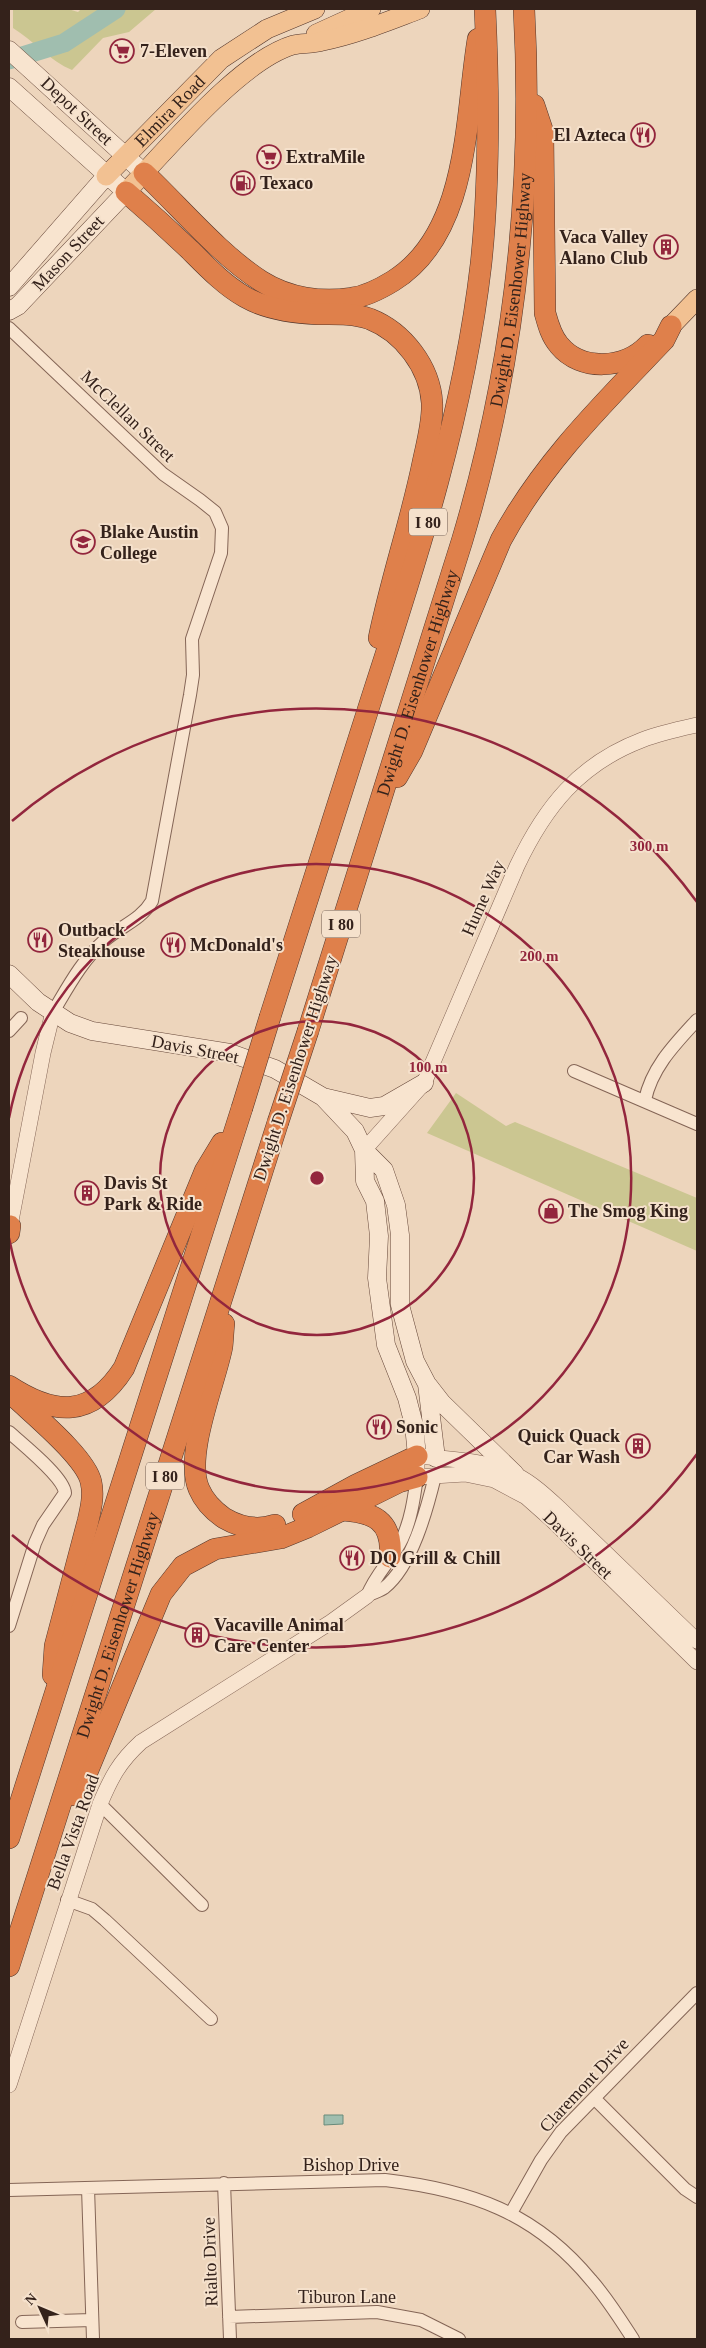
<svg xmlns="http://www.w3.org/2000/svg" width="706" height="2348" font-family="'Times New Roman',serif">
	<rect width="100%" height="100%" fill="#edd5bc"/>
	<!-- green -->
	<path fill="#cbc691" d="M13 9H68L78 12 81 9H156L129 32 103 38 72 70C50 61 34 41 13 28Z
		M456 1093 506 1126 515 1122 697 1198V1251L427 1133Z"/>
	<!-- water -->
	<path fill="#a0beaf" stroke="#688b7b" d="M324 2115H343V2124L324 2125Z"/>
	<g fill="none" stroke-linecap="round" stroke-linejoin="round">
		<!-- river -->
		<path stroke="#a0beaf" stroke-width="19" d="M9 60 64 43 116 9"/>
		<!-- minor casing -->
		<g stroke="#846556" stroke-width="14">
			<path id="minor" d="M9 328 163 474 200 500 215 512 222 528 221 553 192 639 193 675 190 695 152 901C141 920 121 926 105 940 82 960 68 987 53 1012
				M9 1031 21 1018
				M574 1071 697 1124
				M645 1100C652 1067 675 1044 697 1020
				M9 1432C22 1444 64 1477 65 1493L43 1525 35 1543 9 1626
				M367 1596C372 1593 380 1591 384 1588 412 1566 427 1509 435 1476
				M367 1596C376 1573 392 1560 402 1539 411 1520 414 1498 417 1477
				M100 1804 202 1905
				M67 1900 92 1909 105 1920 211 2019
				M594 2098 685 2189 697 2197
				M224 2183 230 2339
				M88 2188 93 2339
				M9 2190 385 2180C470 2190 535 2212 591 2280 607 2298 620 2319 633 2339
				M511 2213 541 2160 561 2132 697 1993
				M229 2317 377 2312 421 2320 459 2339
				M22 2322 92 2320"/>
		</g>
		<!-- tertiary casing -->
		<g stroke="#846556" stroke-width="16">
			<path id="tertiary" d="M364 1150 424 1083 517 866C545 807 579 764 642 740 660 733 679 729 697 725
				M10 1226 43 1053 53 1012
				M697 1641 559 1508C546 1496 532 1483 516 1475 486 1460 449 1459 417 1456V1477L465 1474 494 1480 526 1497 552 1520 697 1662
				M9 2085 100 1804C111 1778 119 1762 141 1742L331 1622 367 1596"/>
		</g>
		<!-- secondary casing -->
		<g stroke="#664739" stroke-width="19">
			<path id="secondary" d="M9 50 144 173
				M9 87 126 192 18 306 9 311
				M9 287 106 176
				M9 974 38 1002 70 1023 92 1031 230 1053 275 1069 323 1097 355 1131 364 1150 384 1170 396 1205 400 1235V1305L415 1361 427 1384 436 1458
				M323 1097 370 1108 384 1106 424 1083
				M364 1150 365 1181 375 1201 379 1236 377 1278 386 1345 407 1398 414 1425 417 1456
				M428 1385 442 1403 515 1474"/>
		</g>
		<!-- primary casing -->
		<g stroke="#52352b" stroke-width="20">
			<g id="primary">
				<path d="M316 34 371 9"/>
				<path id="s1" d="M106 176 221 59 267 29 315 9"/>
				<path d="M126 192C166 151 239 61 293 45 303 43 313 44 323 41 357 34 388 21 420 9"/>
				<path d="M671 326 697 299"/>
			</g>
		</g>
		<!-- motorway casing -->
		<g stroke="#52352b" stroke-width="22">
			<g id="motorway">
				<path d="M534 105 543 132 545 313C548 324 551 336 559 345 581 372 625 369 648 345"/>
				<path d="M144 173C180 207 219 254 261 281 288 298 321 303 352 298 367 296 380 289 393 281 470 233 465 117 478 39"/>
				<path d="M126 192C148 211 169 230 190 250 207 267 224 285 245 297 266 309 294 313 318 314 335 314 353 313 370 319 403 332 430 367 432 403 433 422 427 443 423 462 411 521 391 579 379 638"/>
				<path d="M397 777 412 751 501 540C543 462 604 403 664 340L671 326"/>
				<path d="M270 1017C305 909 339 801 373 694 419 553 464 412 481 264 490 179 489 94 485 9"/>
				<path id="s2" d="M308 1031 462 541C514 367 534 190 524 9"/>
				<path d="M9 1233 10 1226"/>
				<path d="M224 1324C223 1331 223 1339 222 1347 215 1383 184 1455 199 1489 204 1501 214 1511 224 1518 241 1528 257 1531 275 1525"/>
				<path d="M9 1386C55 1416 92 1418 124 1368L205 1171 222 1143"/>
				<path d="M16 1398C35 1416 86 1458 91 1482 94 1495 91 1508 88 1521L55 1646 53 1675"/>
				<path d="M341 1510C373 1512 393 1520 390 1557"/>
				<path d="M303 1514 356 1485 417 1456"/>
				<path d="M73 1795 88 1770 161 1594 183 1566 215 1549 281 1538 308 1527 399 1482 417 1477"/>
				<path d="M9 1838 242 1108"/>
				<path id="s3" d="M9 1966 278 1122"/>
			</g>
		</g>
		<!-- minor -->
		<use href="#minor" stroke="#f8e4cf" stroke-width="12"/>
		<!-- tertiary -->
		<use href="#tertiary" stroke="#f8e4cf" stroke-width="15"/>
		<!-- secondary -->
		<use href="#secondary" stroke="#f8e4cf" stroke-width="18"/>
		<!-- primary -->
		<use href="#primary" stroke="#f2c192" stroke-width="19"/>
		<!-- motorway -->
		<use href="#motorway" stroke="#df804b" stroke-width="21"/>
		<!-- motorway-bridge casing -->
		<g stroke="#52352b" stroke-width="22" stroke-linecap="butt">
			<path id="motorway-bridge" d="M242 1108 270 1017
				M278 1122 308 1031"/>
		</g>
		<!-- motorway-bridge -->
		<use href="#motorway-bridge" stroke="#df804b" stroke-width="21"/>
	</g>
	<!-- distance rings -->
	<g fill="none" stroke="#93263d" stroke-width="2.5">
		<circle cx="317" cy="1178" r="157"/>
		<path d="M9 1118A314 314 0 1 1 9 1238"/>
		<path d="M697 1454A470 470 0 0 1 12 1535M12 821A470 470 0 0 1 697 902"/>
	</g>
	<!-- icons -->
	<defs>
		<g id="supermarket-ring" transform="scale(1.25)"><circle r="9.5" fill="#f5e1cc" stroke="#93263d" stroke-width="1.5"/><path d="M-6-5.5h2.5l.6 2H6L4.5 2H-2.5L-4.4-4H-6ZM-1.5 3.2a1.3 1.3 0 1 0 .1 0ZM3 3.2a1.3 1.3 0 1 0 .1 0Z" fill="#93263d"/></g>
		<g id="restaurant-ring" transform="scale(1.25)"><circle r="9.5" fill="#f5e1cc" stroke="#93263d" stroke-width="1.5"/><path d="M-5-6h1v4h1v-4h1v4h1v-4h1v5L-1.5 .5V6h-2V.5L-5-1ZM5-6V6H3V1.5H1.5Q1.5-4 5-6Z" fill="#93263d"/></g>
		<g id="fuel-ring" transform="scale(1.25)"><circle r="9.5" fill="#f5e1cc" stroke="#93263d" stroke-width="1.5"/><path d="M-5.5-6h7V0h2V4h1.3V-2.5L3-4.5l.8-.8L6-3V5H2.5V1h-1V6h-7ZM-4.2-4.7v3.2H.2V-4.7Z" fill="#93263d"/></g>
		<g id="building-ring" transform="scale(1.25)"><circle r="9.5" fill="#f5e1cc" stroke="#93263d" stroke-width="1.5"/><path d="M-4-6H4V6H1V3H-1V6H-4ZM-2.5-4.3h1.7v1.8h-1.7ZM.8-4.3h1.7v1.8H.8ZM-2.5-1h1.7V.8h-1.7ZM.8-1h1.7V.8H.8Z" fill="#93263d"/></g>
		<g id="university-ring" transform="scale(1.25)"><circle r="9.5" fill="#f5e1cc" stroke="#93263d" stroke-width="1.5"/><path d="M0-5L7-2L0 1L-7-2ZM-4 1L0 2.5L4 1V4Q0 6-4 4Z" fill="#93263d"/></g>
		<g id="shop-ring" transform="scale(1.25)"><circle r="9.5" fill="#f5e1cc" stroke="#93263d" stroke-width="1.5"/><path d="M-5-2.5h2.3a2.7 3.5 0 0 1 5.4 0H5L5.5 6h-11ZM-1.5-2.5h3a1.5 2.3 0 0 0-3 0Z" fill="#93263d"/></g>
	</defs>
	<g fill-rule="evenodd">
		<use href="#supermarket-ring" x="122" y="51"/>
		<use href="#restaurant-ring" x="643" y="135"/>
		<use href="#supermarket-ring" x="269" y="157"/>
		<use href="#fuel-ring" x="243" y="183"/>
		<use href="#building-ring" x="666" y="247"/>
		<use href="#university-ring" x="83" y="542"/>
		<use href="#restaurant-ring" x="40" y="940"/>
		<use href="#restaurant-ring" x="173" y="945"/>
		<use href="#building-ring" x="87" y="1193"/>
		<use href="#shop-ring" x="551" y="1211"/>
		<use href="#restaurant-ring" x="379" y="1427"/>
		<use href="#building-ring" x="638" y="1446"/>
		<use href="#restaurant-ring" x="352" y="1558"/>
		<use href="#building-ring" x="197" y="1635"/>
	</g>
	<g text-anchor="middle" dominant-baseline="central" stroke-width="4" stroke-linejoin="round" paint-order="stroke">
		<!-- shield labels -->
		<g fill="#f5e1cc" stroke="#6e5b50" stroke-width="1">
			<rect x="409" y="508.5" width="38" height="27" rx="4"/>
			<rect x="322" y="910.5" width="38" height="27" rx="4"/>
			<rect x="146" y="1462.5" width="38" height="27" rx="4"/>
		</g>
		<g font-size="16" font-weight="bold" fill="#34221b">
			<text x="428" y="522">I 80</text>
			<text x="341" y="924">I 80</text>
			<text x="165" y="1476">I 80</text>
		</g>
		<!-- poi labels -->
		<g font-size="18" font-weight="bold" fill="#34221b" stroke="#f5e1cc" text-anchor="start">
			<text x="140" y="51">7-Eleven</text>
			<text x="626" y="135" text-anchor="end">El Azteca</text>
			<text x="286" y="157">ExtraMile</text>
			<text x="260" y="183">Texaco</text>
			<text x="648" y="237" text-anchor="end">Vaca Valley<tspan x="648" dy="21">Alano Club</tspan></text>
			<text x="100" y="532">Blake Austin<tspan x="100" dy="21">College</tspan></text>
			<text x="58" y="930">Outback<tspan x="58" dy="21">Steakhouse</tspan></text>
			<text x="190" y="945">McDonald's</text>
			<text x="104" y="1183">Davis St<tspan x="104" dy="21">Park &amp; Ride</tspan></text>
			<text x="568" y="1211">The Smog King</text>
			<text x="396" y="1427">Sonic</text>
			<text x="620" y="1436" text-anchor="end">Quick Quack<tspan x="620" dy="21">Car Wash</tspan></text>
			<text x="370" y="1558">DQ Grill &amp; Chill</text>
			<text x="214" y="1625">Vacaville Animal<tspan x="214" dy="21">Care Center</tspan></text>
		</g>
		<!-- street labels -->
		<g font-size="18" fill="#34221b" stroke="#f5e1cc">
			<text transform="translate(77 111) rotate(43)">Depot Street</text>
			<text stroke="none"><textPath href="#s1" startOffset="91">Elmira Road</textPath></text>
			<text transform="translate(68 253) rotate(-47)">Mason Street</text>
			<text stroke="none"><textPath href="#s2" startOffset="770">Dwight D. Eisenhower Highway</textPath></text>
			<text transform="translate(128 416) rotate(44)">McClellan Street</text>
			<text stroke="none"><textPath href="#s2" startOffset="365">Dwight D. Eisenhower Highway</textPath></text>
			<text transform="translate(483 898) rotate(-66)">Hume Way</text>
			<text transform="translate(195 1049) rotate(11)">Davis Street</text>
			<text transform="translate(295 1068) rotate(-72)">Dwight D. Eisenhower Highway</text>
			<text transform="translate(578 1545) rotate(44)">Davis Street</text>
			<text stroke="none"><textPath href="#s3" startOffset="358">Dwight D. Eisenhower Highway</textPath></text>
			<text transform="translate(73 1832) rotate(-70)">Bella Vista Road</text>
			<text transform="translate(584 2085) rotate(-47)">Claremont Drive</text>
			<text x="351" y="2165">Bishop Drive</text>
			<text transform="translate(210 2262) rotate(-92)">Rialto Drive</text>
			<text x="347" y="2297">Tiburon Lane</text>
		</g>
	</g>
	<circle cx="317" cy="1178" r="8" fill="#93263d" stroke="#f5e1cc" stroke-width="2.5"/>
	<g font-size="15" text-anchor="middle" font-weight="bold" fill="#93263d" stroke="#f5e1cc" stroke-width="4" stroke-linejoin="round" paint-order="stroke">
		<text x="649" y="851">300 m</text>
		<text x="539" y="961">200 m</text>
		<text x="428" y="1072">100 m</text>
	</g>
	<!-- border -->
	<rect width="706" height="2348" fill="none" stroke="#34221b" stroke-width="20"/>
	<!-- north arrow -->
	<g transform="translate(40 2308) rotate(314)" stroke="#f5e1cc" stroke-width="4" paint-order="stroke">
	<path d="M0-4L9 19L0 12L-9 19Z" fill="#34221b"/>
	<text y="-8" font-size="14" font-weight="bold" text-anchor="middle" fill="#34221b">N</text>
	</g>
</svg>
